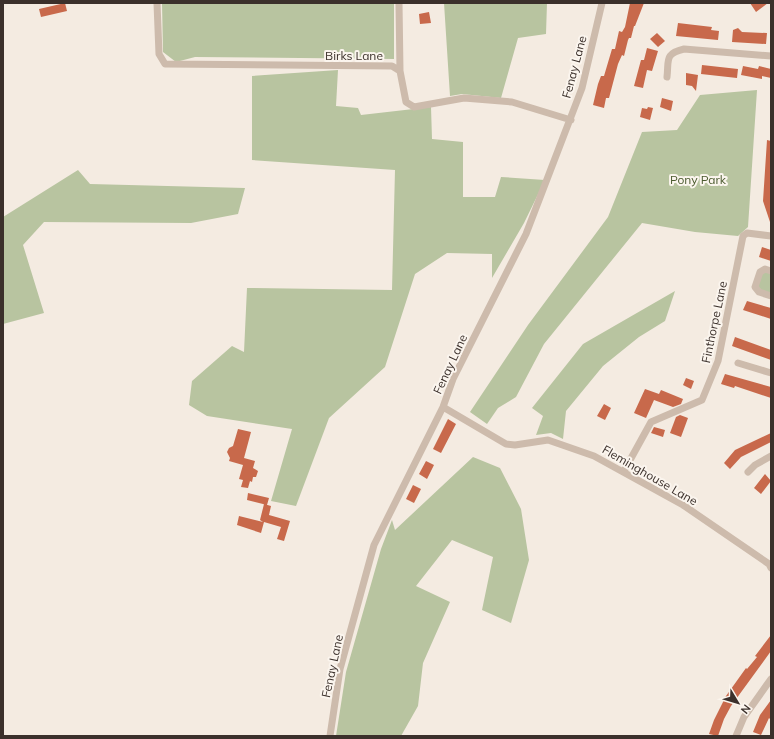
<svg xmlns="http://www.w3.org/2000/svg" width="774" height="739" font-family="Mulish,sans-serif">
	<rect width="100%" height="100%" fill="#f4ebe1"/>
	<!-- green -->
	<path fill="#b8c4a0" d="M162 3H394V59L195 57 176 62 163 52Z
		M444 3H547L546 34 518 38 501 98 462 94 450 96Z
		M338 70 336 106 358 108 361 115 431 107 432 139 463 142V197H495L501 177 545 180 524 223 492 278V254L447 253 415 274 385 367 329 418 296 506 271 501 292 429 207 416 189 405 192 381 232 346 244 352 247 288 392 290 395 170 252 160V76Z
		M757 90 748 227 738 236 695 232 642 223 544 344 516 397 498 408 487 424 470 412 528 325 608 217 642 132 677 130 700 95Z
		M78 170 90 184 245 188 238 214 191 223 44 222 23 245 44 313 3 324V217Z
		M771 271V296L755 287 760 272Z
		M675 291 665 321 639 337 603 366 566 411 563 439 551 433 536 435 543 416 532 408 583 344Z
		M473 457 500 468 521 509 529 560 511 623 482 610 493 557 452 540 416 586 450 602 423 663 418 706 401 736H336L346 672 381 549 392 520 395 530Z"/>
	<!-- building -->
	<path fill="#c8694b" d="M65 3 67 11 41 17 39 9Z
		M630 3H644L635 26H634L631 38H629L628 40 624 56 622 55 618 64 609 98H606L604 108 593 105 598 84 601 76H604L612 49H615L619 31 622 32 625 27Z
		M750 3H768L756 12Z
		M429 12 431 23 420 24 419 14Z
		M678 23 712 27 711 30 719 31 718 40 676 36Z
		M738 28 742 32 767 33 766 44 732 42 733 30Z
		M657 33 665 41 658 47 650 39Z
		M647 48 658 51 652 71 647 70 643 88 634 86 641 60H644Z
		M702 65 738 69 737 78 701 74Z
		M743 66 758 69 759 66 771 69V78L762 76V79L741 75Z
		M686 73 698 75 696 91 692 86 686 85Z
		M662 98 673 101 671 111 660 107Z
		M648 107 653 108 650 120 640 117 642 108 647 109Z
		M767 140 771 141 770 222 763 201Z
		M762 247 771 250V261L759 257Z
		M747 301 771 308V319L743 310Z
		M735 337 771 350V360L732 346Z
		M725 374 771 387V398L735 386 734 388 721 384Z
		M686 378 694 381 691 389 683 385Z
		M645 389 659 394 661 390 683 399 681 404 673 407 654 400 646 418 634 413Z
		M604 404 611 408 605 420 597 416Z
		M680 415 688 418 681 437 670 433 676 417Z
		M448 419 456 424 441 453 433 449Z
		M654 427 665 430 663 437 651 433Z
		M238 429 251 432 244 458 255 461 253 468 258 471 256 477H253L252 482 250 481 248 488 241 487 243 480 239 479 243 465 229 461 230 458 227 452 229 448 233 446Z
		M771 433V442L741 457 730 469 724 463 735 450Z
		M426 461 434 465 427 479 419 474Z
		M765 474 771 481 761 494 754 488Z
		M413 485 421 489 414 503 406 499Z
		M248 493 269 498 267 505 247 500Z
		M264 504 271 506 269 515 290 521 284 541 277 539 281 527 264 522 261 533 237 525 239 516 263 522 260 520Z
		M771 635V651L731 706 724 719 718 736 709 734 714 720 726 696 746 668 747 669 757 657 755 656Z
		M771 700V720L769 718 761 735 753 732 760 715Z"/>
	<g fill="none" stroke-linecap="round" stroke-linejoin="round">
		<!-- street -->
		<path stroke="#cdbbac" stroke-width="7" d="M157 3 159 54 165 64 392 66 400 71 406 102 414 107 464 98 512 102 571 120
			M399 3 400 71
			M667 77C669 60 664 54 684 49L771 56
			M771 271 765 269 760 272 755 287 759 292 771 296
			M738 363 771 373
			M443 407 506 444 515 445 548 440 594 456 683 505 769 564 771 568
			M624 471 651 422 702 400 718 361 743 236 747 233 771 236
			M748 472 755 465 771 456
			M330 736 340 669 374 545 443 407 453 379 526 234 582 88 602 3
			M736 736 744 717 771 679"/>
	</g>
	<g text-anchor="middle" dominant-baseline="central" stroke-width="4" stroke-linejoin="round" paint-order="stroke">
		<!-- street labels -->
		<g font-size="12" fill="#3b302b" stroke="#fbf5ee">
			<text x="354" y="55">Birks Lane</text>
			<text transform="translate(574 67) rotate(-75)">Fenay Lane</text>
			<text transform="translate(714 322) rotate(-78)">Finthorpe Lane</text>
			<text transform="translate(450 364) rotate(-65)">Fenay Lane</text>
			<text transform="translate(650 475) rotate(30)">Fleminghouse Lane</text>
			<text transform="translate(332 666) rotate(-78)">Fenay Lane</text>
		</g>
		<!-- park labels -->
		<g font-size="12" fill="#4a5a2e" stroke="#fbf5ee">
			<text x="698" y="179">Pony Park</text>
		</g>
	</g>
	<!-- border -->
	<rect width="774" height="739" fill="none" stroke="#3b302b" stroke-width="8"/>
	<!-- north arrow -->
	<g transform="translate(738 703) rotate(128)" stroke="#fbf5ee" stroke-width="3" paint-order="stroke">
	<path d="M0-3L7 15L0 10L-7 15Z" fill="#3b302b"/>
	<text y="-6" font-size="11" font-weight="bold" text-anchor="middle" fill="#3b302b">N</text>
	</g>
</svg>
